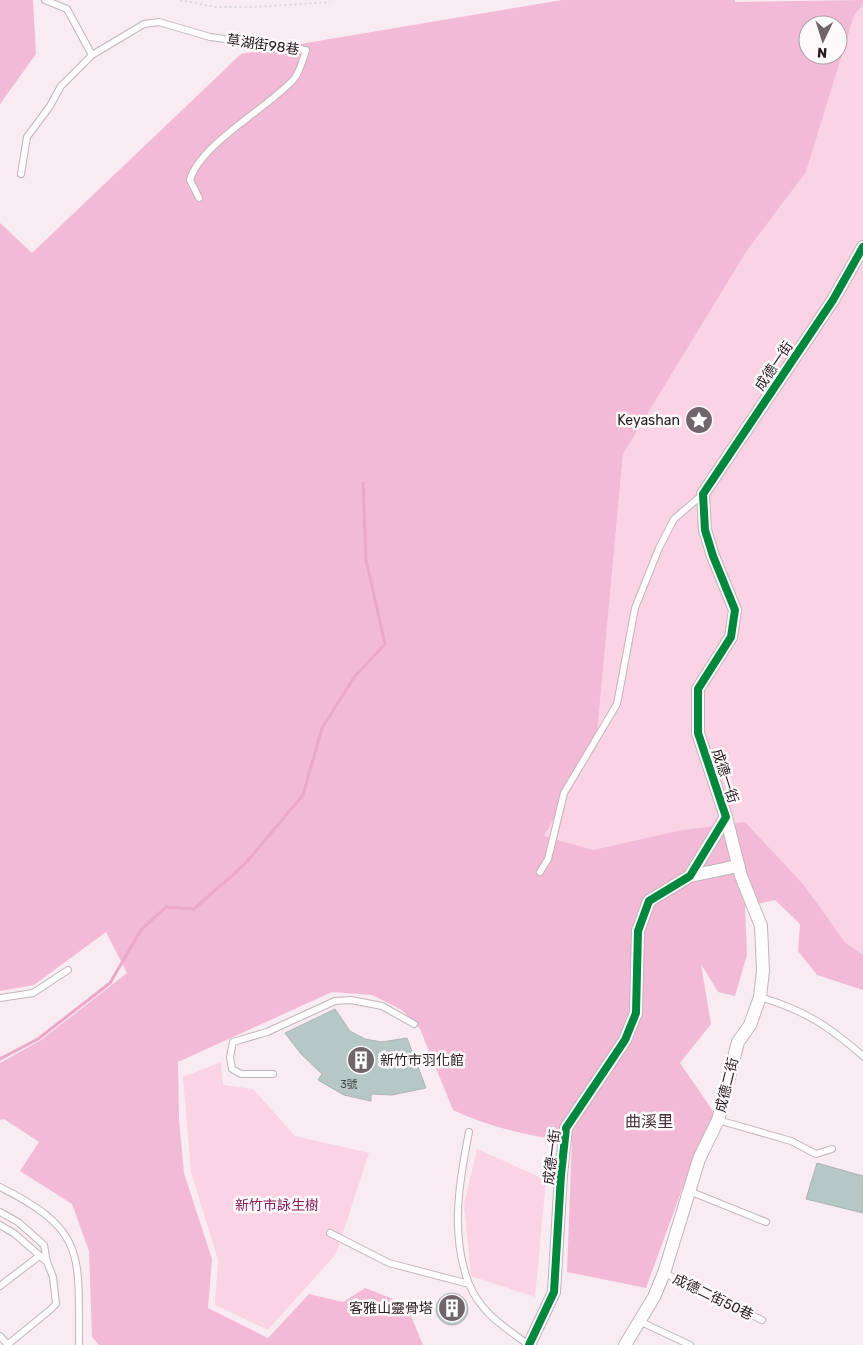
<svg xmlns="http://www.w3.org/2000/svg" width="863" height="1345" font-family="Rubik,'Noto Sans TC',sans-serif">
	<rect width="100%" height="100%" fill="#f9ebf2"/>
	<!-- green -->
	<path fill="#fad3e5" d="M863 4V955L845 942 804 885 677 831 593 850 544 836 596 745 623 454 746 252 806 172 854 16Z
		M221 1062 223 1085 253 1089 295 1136 369 1153 336 1254 268 1330 215 1305 218 1260 191 1172 183 1077Z
		M477 1149 546 1180 535 1297 471 1276 464 1204Z"/>
	<!-- forest -->
	<path fill="#f2bad6" fill-rule="evenodd" d="M0 0H33L36 54 0 104Z
		M562 0H735V2L863 0V4L854 16 806 172 746 252 623 454 596 745 544 836 593 850 677 831 745 822 804 885 845 942 863 955V990L817 975 798 951 800 924 775 900 745 907 747 955 735 996 718 992 701 964 711 1024 680 1063 715 1114 692 1162 646 1288 567 1272 572 1142C530 1136 491 1128 453 1110L420 1029 402 1010 372 995 332 992 178 1062 179 1119 184 1173 212 1259 208 1308 268 1338 309 1294 343 1302 365 1288 406 1304 423 1345H99L92 1337 89 1251 72 1204 20 1171 39 1142 4 1119 0 1120V1063L41 1040 127 973 106 932 34 985 0 991V223L32 253 241 54ZM808 25H838V55H808Z"/>
	<g fill="none" stroke-linecap="round" stroke-linejoin="round">
		<!-- stream -->
		<path stroke="#eba8c9" stroke-width="3" d="M0 1059 38 1039 110 983 141 930 166 907 194 909 244 865 303 795 322 728 355 676 385 644 366 560 363 483"/>
	</g>
	<!-- building -->
	<path fill="#b5c8c5" stroke="#b3b2b3" d="M335 1009 350 1031 365 1039 382 1042 407 1038 426 1088 392 1095 371 1094V1101L344 1095 318 1080 322 1074 301 1054 285 1033Z
		M817 1163 863 1176V1213L806 1199Z
		M436 1309a16 16 0 1 1 32 0a16 16 0 1 1-32 0Z"/>
	<g fill="none" stroke-linecap="round" stroke-linejoin="round">
		<!-- service casing -->
		<g stroke="#c0b5ba" stroke-width="8">
			<path id="service" d="M45 0 67 9 92 55
				M21 174 27 137 50 106 61 86 92 55 144 24 159 22 210 37 306 50C303 59 300 72 294 79 268 108 200 144 190 180L199 198
				M540 872 548 859 564 793 617 704 635 608 659 548 674 519 702 495
				M760 997C806 1011 827 1025 863 1056
				M0 998 33 993 68 970
				M273 1074H241L232 1069 230 1057 233 1042 267 1032 335 1001 351 1000 382 1006 414 1024
				M718 1120 791 1141 816 1154 832 1149
				M0 1187C88 1231 78 1256 79 1345
				M689 1191 766 1222
				M0 1212 18 1222 44 1245 47 1262 53 1277 56 1304 50 1310 7 1345
				M0 1225 15 1234 47 1262
				M330 1233 389 1263 469 1284C481 1313 504 1327 529 1345
				M664 1273 762 1320
				M469 1284C450 1235 459 1182 469 1132
				M0 1286 38 1257
				M639 1321 690 1345
				M0 1336 8 1345"/>
		</g>
		<!-- minor casing -->
		<g stroke="#c0b5ba" stroke-width="14">
			<path id="minor" d="M690 876 738 866
				M529 1345 554 1292 561 1175 566 1128 625 1040 636 1013 638 931 649 901 690 876 726 817 698 733V689L731 637 735 610 713 556 705 530 703 494 833 300 863 247
				M625 1345 654 1297 664 1273 699 1159 718 1120 738 1042 750 1025 760 997 763 971 761 926 741 876 726 817"/>
		</g>
		<!-- path -->
		<path stroke="#dfdadc" stroke-width="2" stroke-dasharray="2.5 2.5" stroke-linecap="butt" d="M180 0 215 7H253L330 2"/>
		<!-- service -->
		<use href="#service" stroke="#fefcfd" stroke-width="6"/>
		<!-- minor -->
		<use href="#minor" stroke="#fefcfd" stroke-width="12"/>
		<!-- cycleway casing -->
		<g stroke="#fef9fb" stroke-width="11">
			<path id="cycleway" d="M529 1345 554 1292 561 1175 566 1128 625 1040 636 1013 638 931 649 901 690 876 726 817 698 733V689L731 637 735 610 713 556 705 530 703 494 833 300 863 247"/>
		</g>
		<!-- cycleway -->
		<use href="#cycleway" stroke="#00873e" stroke-width="8"/>
	</g>
	<!-- icons -->
	<defs>
		<g id="sight-disc" transform="scale(1.4375)"><circle r="9.5" fill="#70656a" stroke="#fef9fb"/><path d="M0-6L1.8-2.2L6-1.7L2.9 1.2L3.7 5.4L0 3.3L-3.7 5.4L-2.9 1.2L-6-1.7L-1.8-2.2Z" fill="#fff"/></g>
		<g id="building-disc" transform="scale(1.4375)"><circle r="9.5" fill="#70656a" stroke="#fef9fb"/><path d="M-4-6H4V6H1V3H-1V6H-4ZM-2.5-4.3h1.7v1.8h-1.7ZM.8-4.3h1.7v1.8H.8ZM-2.5-1h1.7V.8h-1.7ZM.8-1h1.7V.8H.8Z" fill="#fff"/></g>
	</defs>
	<g fill-rule="evenodd">
		<use href="#sight-disc" x="699" y="420"/>
		<use href="#building-disc" x="361" y="1060"/>
		<use href="#building-disc" x="452" y="1308"/>
	</g>
	<g text-anchor="middle" dominant-baseline="central" stroke-width="5" stroke-linejoin="round" paint-order="stroke">
		<!-- number labels -->
		<g font-size="11" fill="#4a484a">
			<text x="349" y="1084">3號</text>
		</g>
		<!-- street labels -->
		<g font-size="14" fill="#261d21" stroke="#fef9fb">
			<text transform="translate(263 45) rotate(8)">草湖街98巷</text>
			<text transform="translate(774 366) rotate(-56)">成德一街</text>
			<text transform="translate(725 776) rotate(72)">成德一街</text>
			<text transform="translate(727 1085) rotate(-76)">成德二街</text>
			<text transform="translate(552 1157) rotate(-83)">成德一街</text>
			<text transform="translate(713 1297) rotate(26)">成德二街50巷</text>
		</g>
		<!-- poi labels -->
		<g font-size="14" fill="#261d21" stroke="#fef9fb" text-anchor="end">
			<text x="680" y="420">Keyashan</text>
			<text x="380" y="1060" text-anchor="start">新竹市羽化館</text>
			<text x="433" y="1308">客雅山靈骨塔</text>
		</g>
		<!-- park labels -->
		<g font-size="14" fill="#861d5c" stroke="#fef9fb">
			<text x="277" y="1205">新竹市詠生樹</text>
		</g>
		<!-- quarter labels -->
		<g font-size="16" fill="#46323b" stroke="#fef9fb">
			<text x="649" y="1121">曲溪里</text>
		</g>
	</g>
	<!-- north arrow -->
	<g transform="translate(823 40) rotate(184)"><circle r="24" fill="#fef9fb" stroke="#a8a1a4"/>
	<path d="M0-4L9 19L0 12L-9 19Z" fill="#70656a"/>
	<text y="-8" font-size="14" font-weight="bold" text-anchor="middle" fill="#261d21">N</text>
	</g>
</svg>
